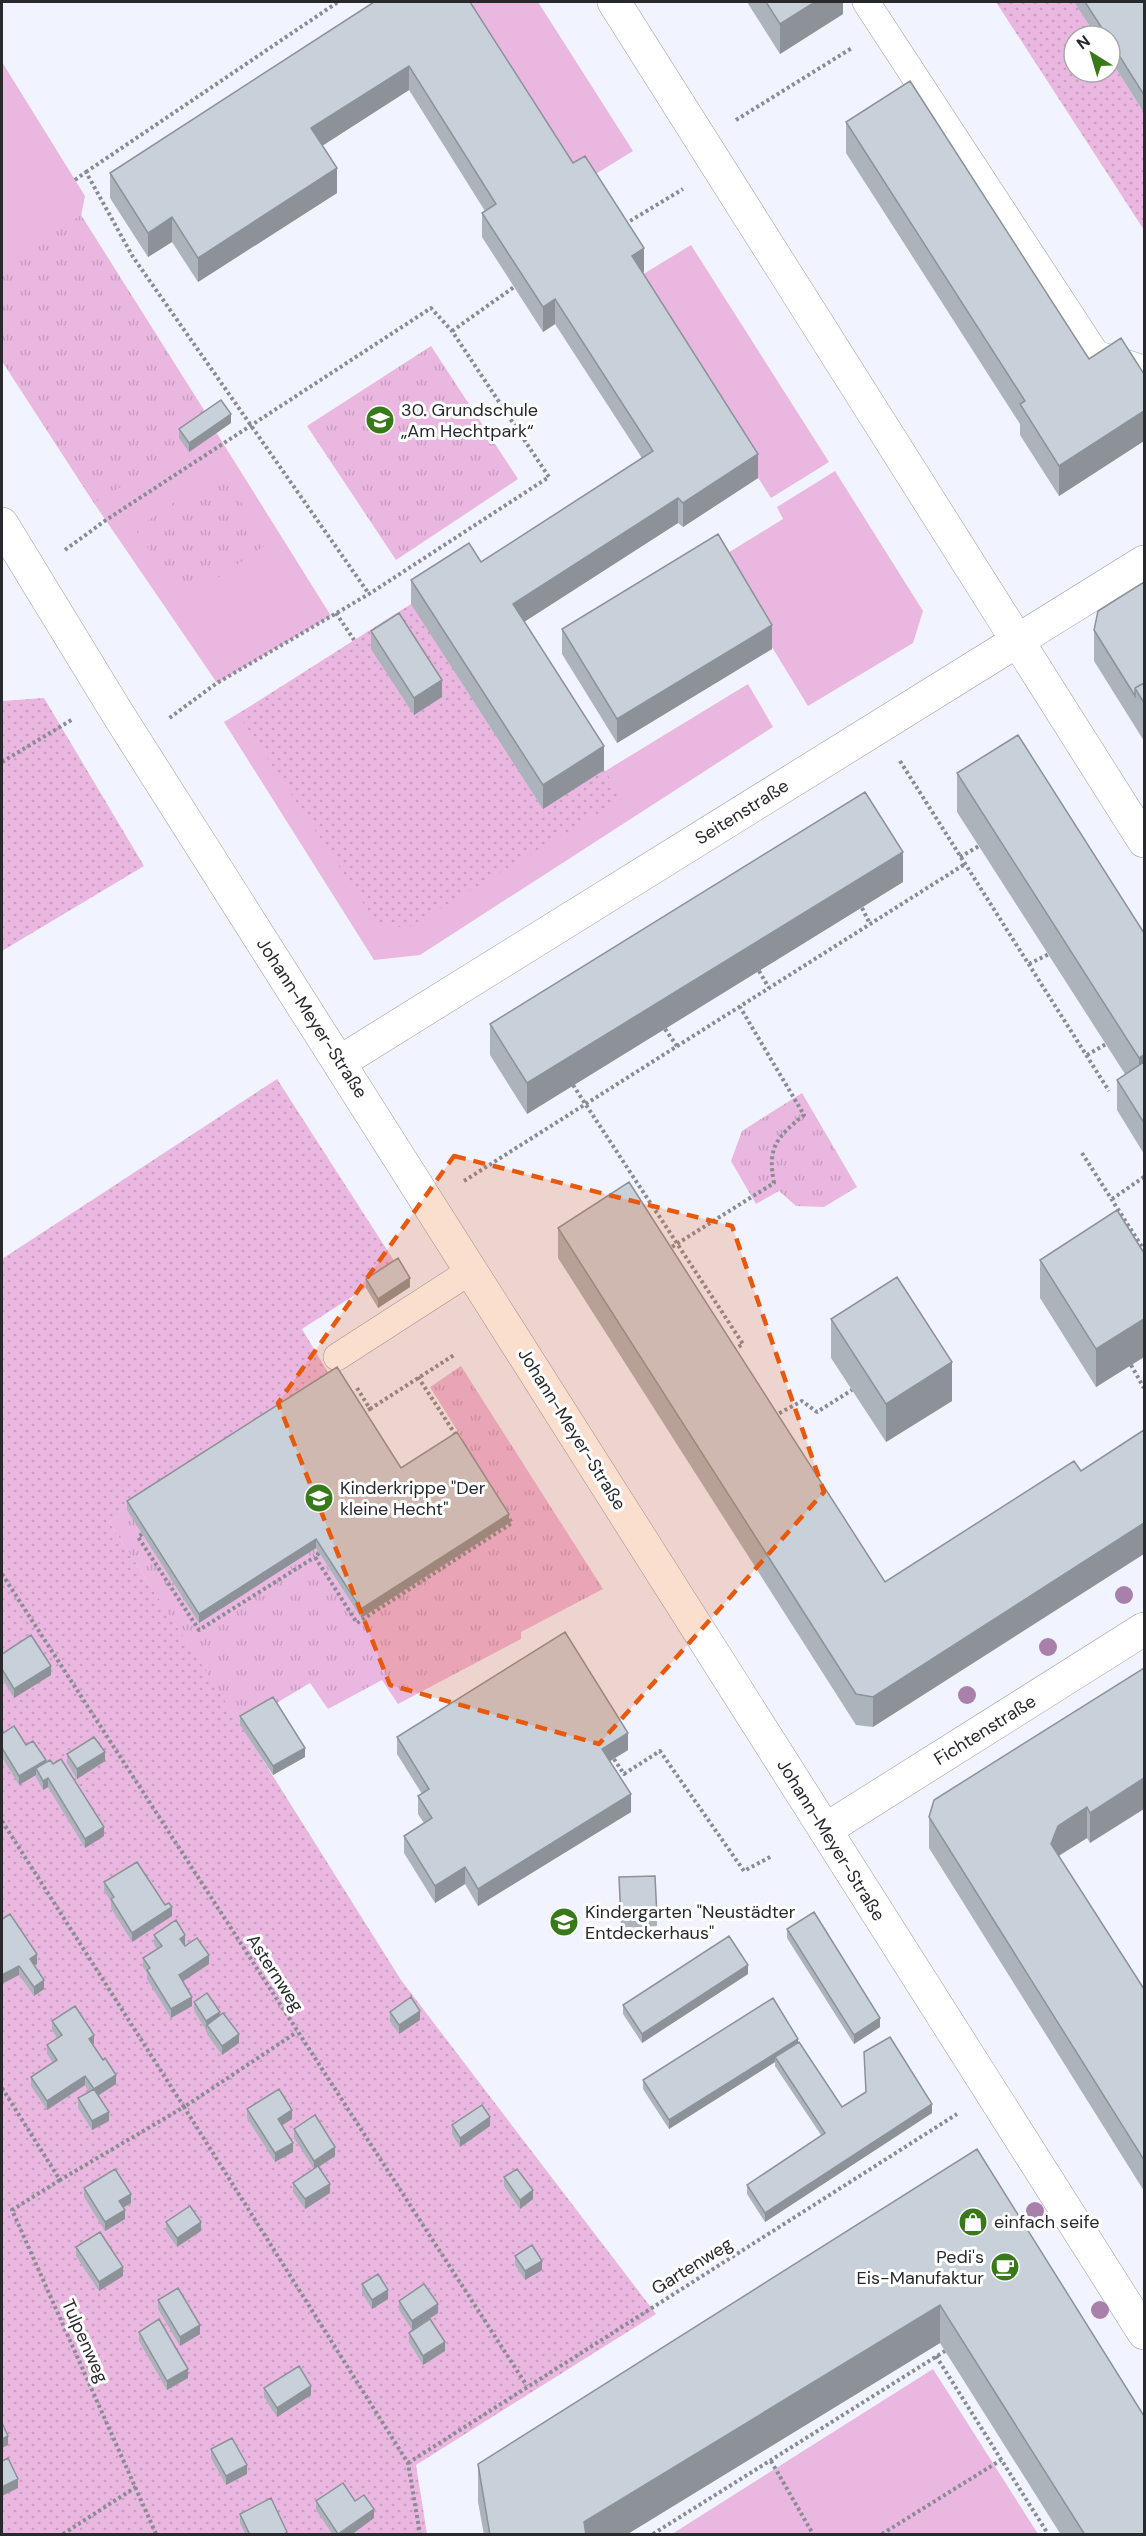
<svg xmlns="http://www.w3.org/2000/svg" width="1146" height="2536" font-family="'DM Sans',sans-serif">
	<defs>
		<pattern id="park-tufts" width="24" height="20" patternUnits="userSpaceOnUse" patternTransform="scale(1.5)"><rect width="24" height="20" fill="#eab7e0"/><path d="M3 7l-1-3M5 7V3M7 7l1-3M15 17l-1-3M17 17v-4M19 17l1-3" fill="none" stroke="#c99dc0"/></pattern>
		<pattern id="garden-dots" width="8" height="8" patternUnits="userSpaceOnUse" patternTransform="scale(1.5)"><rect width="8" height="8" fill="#eab7e0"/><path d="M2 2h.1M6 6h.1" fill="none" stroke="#c99dc0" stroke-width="1.8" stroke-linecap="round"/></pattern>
	</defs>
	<rect width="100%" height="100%" fill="#f1f3ff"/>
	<!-- grass -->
	<path fill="#eab7e0" d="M454 2H538L633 151 573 188Z
		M2 62 85 196 81 216 331 616 217 683 94 503 2 361Z
		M691 245 829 462 771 498 632 281Z
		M835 471 923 611 913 643 808 706 718 559 783 519 777 507Z
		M748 684 773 727 420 955 374 960 224 722 249 707 543 809Z
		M933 2369 1038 2534H672Z"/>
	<!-- park -->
	<path fill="url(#park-tufts)" d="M81 215 216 429 94 503 2 361V266Z
		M431 346 518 479 396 560 307 426Z
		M220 471 269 543 184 601 135 529Z
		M802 1093 857 1187 824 1207 796 1206 779 1191 756 1204 731 1161 742 1131Z
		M461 1366 603 1589 521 1632V1639L398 1704 382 1680 328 1709 310 1683 240 1725 109 1522 127 1510 316 1548 361 1618 457 1442 462 1438 430 1387Z"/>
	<!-- garden -->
	<path fill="url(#garden-dots)" d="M996 2H1074L1096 36H1074V72H1110V59L1144 113V230Z
		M411 604 604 770 624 798 408 928 377 924 238 714Z
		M44 698 144 866 2 951V701Z
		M277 1079 398 1267 302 1329 332 1379 109 1522 244 1730 401 1980 656 2314 416 2465 427 2534H2V1259Z"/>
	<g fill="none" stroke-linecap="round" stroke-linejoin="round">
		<!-- lane casing -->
		<g stroke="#9a9ca7" stroke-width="28">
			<path id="lane" d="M866 2 1096 354 1144 369
				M337 1357 472 1270"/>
		</g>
		<!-- street casing -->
		<g stroke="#9a9ca7" stroke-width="34">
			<path id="street" d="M614 2 1144 841
				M2 524 116 711 1144 2333
				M340 1062 1144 562
				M825 1830 1144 1629"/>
		</g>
		<!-- path -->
		<path stroke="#8a8c94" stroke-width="4" stroke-dasharray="3 3" stroke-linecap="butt" d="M736 120 852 48
			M86 172 338 2
			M75 180 86 172 133 257 369 594
			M625 224 683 189
			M452 331 514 287
			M65 550 106 520 431 308 452 331 549 477 369 594 217 683 168 719
			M336 613 354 640
			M900 761 1109 1091
			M2 762 73 719
			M960 857 979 846
			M862 908 870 924
			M1029 964 1049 954
			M759 971 769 988
			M665 1029 677 1046
			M1087 1055 1106 1044
			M573 1085 743 1344 732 1351
			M1082 1153 1144 1250
			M464 1181 965 864
			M1112 1199 1144 1177
			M667 1250 774 1183C767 1147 777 1137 804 1115L740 1007
			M1131 1365 1144 1388
			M418 1377 457 1437
			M357 1388 370 1409 361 1414
			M370 1409 454 1355
			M774 1416 802 1401 817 1412 852 1390
			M142 1534 138 1537 199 1630 315 1557
			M319 1553 315 1557 357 1623 512 1523 506 1514
			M2 1574 527 2386
			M614 1759 624 1774 660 1751 744 1871 772 1856
			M2 1821 184 2107 297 2032
			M2 2088 60 2180 184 2107 408 2463 420 2534
			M60 2180 12 2210 156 2534
			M936 2356 1048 2534
			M771 2461 813 2534
			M408 2463 957 2114
			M63 2534 136 2487
			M653 2534 945 2351
			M882 2534 1001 2460"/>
		<!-- lane -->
		<use href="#lane" stroke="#fff" stroke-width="27"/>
		<!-- street -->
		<use href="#street" stroke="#fff" stroke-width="33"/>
	</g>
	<!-- trees -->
	<g fill="#a980aa">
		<circle cx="1124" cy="1595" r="9"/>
		<circle cx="1048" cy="1647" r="9"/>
		<circle cx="967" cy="1695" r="9"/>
		<circle cx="1035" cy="2211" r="9"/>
		<circle cx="1100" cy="2310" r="9"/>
	</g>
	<!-- wall -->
	<path fill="#acb3bb" d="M374 2 573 163 644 272 643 273 758 478 683 527 678 523 524 622 604 770 543 809 411 604V580L481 562 642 458 555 324 543 332 482 237V213L485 211 409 90 322 146 337 193 198 282 172 242 148 257 110 198V173Z
		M747 2H843V14L780 54Z
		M1074 2H1144V113L1110 59V36H1096Z
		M846 122 1089 359 1144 374V441L1059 496 1020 435V424L846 153Z
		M231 423 189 452 179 438V429Z
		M1144 582V741L1094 661V630Z
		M562 629 772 649 617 743 562 654Z
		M371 631 442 697 414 715 371 649Z
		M957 773 1144 933V1154L1117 1110V1080L1125 1074 957 812Z
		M903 882 527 1114 490 1055V1024Z
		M558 1228 885 1582 873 1727 856 1725 558 1258Z
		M1144 1253V1357L1096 1387 1040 1298V1260Z
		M366 1279 410 1287 378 1308 366 1288Z
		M831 1319 952 1401 886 1442 831 1358Z
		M401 1468 509 1523 361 1618 316 1548 199 1623 127 1510V1501Z
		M2 1654 51 1675 14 1698 2 1678Z
		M1144 1668 1090 1843 1087 1838 1059 1856 1144 1989V2191L929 1848V1817Z
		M240 1716 305 1757 273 1775 240 1725Z
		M2 1734 26 1745 46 1762 104 1836 85 1848 48 1787 43 1790 36 1777V1775L19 1785 2 1757Z
		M397 1737 628 1750 610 1761 631 1812 478 1906 465 1884 435 1903 404 1853V1836L424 1823 418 1814V1796L422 1794 397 1754Z
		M67 1754 105 1761 77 1779 67 1763Z
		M619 1877 657 1917V1926L621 1928Z
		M104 1882 172 1916 132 1942 111 1908V1901L104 1891Z
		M2 1919 37 1964 34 1965 44 1989 34 1996 19 1975Z
		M787 1929 880 2027 854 2044 787 1938Z
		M154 1935 185 1944 184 1945 209 1964 183 1981 192 2006 171 2018 147 1979V1973L143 1967V1958L157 1949 154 1944Z
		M748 1974 642 2043 623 2014V2005Z
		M194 2002 220 2015 239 2043 222 2055 207 2034V2030H206L194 2011Z
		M390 2012 420 2020 399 2034 390 2021Z
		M52 2021 94 2044 93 2045 116 2084 98 2096 109 2121 92 2130 78 2108V2098L89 2092 85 2085 47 2110 31 2086V2077L53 2063 47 2054V2045L57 2038 52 2030Z
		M798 2043 842 2107 932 2113 765 2222 747 2194V2185L821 2135 775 2066V2062L669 2129 643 2089V2080Z
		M247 2109 292 2119 282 2125 293 2152 275 2162 247 2118Z
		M452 2125 490 2126 460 2147 452 2134Z
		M294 2129 335 2156 319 2167 330 2193 305 2209 293 2192V2183L314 2169 294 2138Z
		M977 2149 1144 2535H1061L940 2343 626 2535H484L478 2502V2464Z
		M504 2177 533 2199 520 2209 504 2186Z
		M84 2188 131 2203 124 2207 125 2219 105 2231 84 2197Z
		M166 2222 201 2231 177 2247 166 2231Z
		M76 2247 123 2276 99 2291 76 2256Z
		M515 2256 542 2270 525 2280 515 2265Z
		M362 2284 388 2299 372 2309 362 2293Z
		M158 2300 200 2334 180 2346 158 2309Z
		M399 2301 438 2313 412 2330 399 2310Z
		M139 2332 188 2378 167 2390 139 2341Z
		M409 2333 445 2351 423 2365 409 2342Z
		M264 2388 311 2395 277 2417 264 2397Z
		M211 2449 247 2474 226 2485 211 2458Z
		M316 2501 374 2518 351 2535H333L316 2510Z
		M240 2514 287 2535H246L240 2523Z"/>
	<!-- shaded-wall -->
	<path fill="#8c9298" d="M815 2H843V14L780 54V24Z
		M409 66V90L311 153V128Z
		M337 168V193L198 282V258Z
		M172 217V242L148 257V233Z
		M644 248V272L632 281V256Z
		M555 299V324L543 332V307Z
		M1144 411V441L1059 496V466Z
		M231 414V423L189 452V443Z
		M758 454V478L683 527V503Z
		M678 498V523L513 629V604Z
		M772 625V649L617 743V719Z
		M442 680V697L414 715V698Z
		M604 746V770L543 809V785Z
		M903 852V882L527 1114V1083Z
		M1144 1055V1093L1139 1096V1058Z
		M410 1278V1287L378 1308V1299Z
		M1144 1319V1357L1096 1387V1349Z
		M952 1362V1401L886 1442V1404Z
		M509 1514V1523L361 1618V1609Z
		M1144 1523V1554L873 1727V1697Z
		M316 1539V1548L199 1623V1614Z
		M51 1666V1675L14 1698V1689Z
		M628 1733V1750L602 1766V1749Z
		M305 1748V1757L273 1775V1766Z
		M105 1752V1761L77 1779V1769Z
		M46 1760V1769L36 1768V1775L19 1785V1776Z
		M48 1778V1787L43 1790V1781Z
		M1144 1778V1809L1090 1843V1813Z
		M631 1794V1812L478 1906V1889Z
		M1087 1807V1838L1058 1856 1051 1844 1058 1826Z
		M104 1827V1836L85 1848V1839Z
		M465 1867V1884L435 1903V1886Z
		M172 1907V1916L132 1942V1933Z
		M185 1935V1944L180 1948V1939Z
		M37 1954V1964L30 1968V1959Z
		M209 1955V1964L179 1984V1975Z
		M748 1965V1974L642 2043V2034Z
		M19 1966V1975L2 1984V1975Z
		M44 1980V1989L34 1996V1987Z
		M192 1997V2006L171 2018V2009Z
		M420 2011V2020L399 2034V2025Z
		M220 2012V2021L207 2025 206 2030V2021Z
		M880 2018V2027L854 2044V2035Z
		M239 2034V2043L222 2055V2046Z
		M94 2035V2044L89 2048V2039Z
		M798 2039V2048L775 2057V2062L669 2129V2120Z
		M116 2075V2084L94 2098V2089Z
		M85 2076V2085L47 2110V2101Z
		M932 2104V2113L765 2222V2213Z
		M292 2110V2119L278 2128V2119Z
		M109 2112V2121L92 2130V2121Z
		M490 2117V2126L460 2147V2138Z
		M293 2143V2152L275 2162V2153Z
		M335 2147V2156L314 2170V2161Z
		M330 2184V2193L305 2209V2199Z
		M533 2190V2199L520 2209V2200Z
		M131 2194V2203L119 2210V2201Z
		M125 2210V2219L105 2231V2222Z
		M201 2222V2231L177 2247V2238Z
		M542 2261V2270L525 2280V2271Z
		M123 2267V2276L99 2291V2282Z
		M388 2290V2299L372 2309V2300Z
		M438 2304V2313L412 2330V2321Z
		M940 2305V2343L626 2535H584V2522Z
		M200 2325V2334L180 2346V2337Z
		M445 2342V2351L423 2365V2356Z
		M188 2369V2378L167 2390V2381Z
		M311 2386V2395L277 2417V2408Z
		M8 2436V2445L2 2448V2439Z
		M247 2465V2474L226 2485V2476Z
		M18 2479V2488L2 2496V2487Z
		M374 2509V2518L351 2535H338Z"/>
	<!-- building -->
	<path fill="#c8d0d9" stroke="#8c9298" stroke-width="1.5" d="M374 2H470L573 163 585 156 644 248 632 256 758 454 683 503 678 498 513 604 604 746 543 785 411 580 469 543 481 562 653 451 555 299 543 307 482 213 496 204 409 66 311 128 337 168 198 258 172 217 148 233 110 173Z
		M766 2H815L780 24Z
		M1085 2H1144V95L1110 41V36H1107Z
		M910 81 1089 359 1121 338 1144 374V411L1059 466 1020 404 1025 401 846 122Z
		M221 400 231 414 189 443 179 429Z
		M718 534 772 625 617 719 562 629Z
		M1144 582V683L1135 688V696L1094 630 1098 611Z
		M399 613 442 680 414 698 371 631Z
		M1144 683V703L1135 688Z
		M1018 735 1144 933V1055L1139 1058 957 773Z
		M865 792 903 852 527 1083 490 1024Z
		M1144 1062V1123L1117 1080Z
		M629 1182 885 1582 1074 1461 1081 1471 1144 1430V1523L873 1697 856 1694 558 1228Z
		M1117 1210 1144 1253V1319L1096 1349 1040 1260Z
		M398 1258 410 1278 378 1299 366 1279Z
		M897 1277 952 1362 886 1404 831 1319Z
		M337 1367 401 1468 457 1432 509 1514 361 1609 316 1539 199 1614 127 1501Z
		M565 1632 628 1733 602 1749 631 1794 478 1889 465 1867 435 1886 404 1836 432 1818 418 1796 429 1789 397 1737Z
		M31 1635 51 1666 14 1689 2 1669V1654Z
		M1144 1668V1778L1090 1813 1087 1807 1058 1826 1051 1844 1144 1989V2160L929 1817 934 1800Z
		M273 1697 305 1748 273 1766 240 1716Z
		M14 1726 26 1745 33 1741 46 1760 19 1776 2 1748V1734Z
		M94 1737 105 1752 77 1769 67 1754Z
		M61 1759 104 1827 85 1839 48 1778 43 1781 36 1768 50 1760 53 1764Z
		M137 1862 165 1905 169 1903 172 1907 132 1933 111 1899 114 1897 104 1882Z
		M655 1876 657 1917 621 1919 619 1877Z
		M814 1912 880 2018 854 2035 787 1929Z
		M10 1914 37 1954 30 1959 44 1980 34 1987 19 1966 2 1975V1919Z
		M176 1920 185 1935 180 1939 185 1946 197 1938 209 1955 179 1975 192 1997 171 2009 147 1970 150 1968 143 1958 162 1946 154 1935Z
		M729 1936 748 1965 642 2034 623 2005Z
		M207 1993 220 2012 206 2021 194 2002Z
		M411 1997 420 2011 399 2025 390 2012Z
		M773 1998 798 2039 669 2120 643 2080Z
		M75 2006 94 2035 89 2039 103 2060 105 2058 116 2075 94 2089 85 2076 47 2101 31 2077 57 2060 47 2045 62 2035 52 2021Z
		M223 2013 239 2034 222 2046 207 2025Z
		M890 2037 932 2104 765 2213 747 2185 825 2133 775 2057 799 2042 842 2107 866 2092 864 2052Z
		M94 2089 109 2112 92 2121 78 2098Z
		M279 2089 292 2110 278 2119 293 2143 275 2153 247 2109Z
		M482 2105 490 2117 460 2138 452 2125Z
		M315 2115 335 2147 314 2161 294 2129Z
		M977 2149 1144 2416V2535H1085L940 2305 584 2522 586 2535H490L478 2464Z
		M318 2166 330 2184 305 2199 293 2183Z
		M115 2169 131 2194 119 2201 125 2210 105 2222 84 2188Z
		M517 2169 533 2190 520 2200 504 2177Z
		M190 2206 201 2222 177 2238 166 2222Z
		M100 2232 123 2267 99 2282 76 2247Z
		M532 2245 542 2261 525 2271 515 2256Z
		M378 2274 388 2290 372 2300 362 2284Z
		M424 2284 438 2304 412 2321 399 2301Z
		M178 2288 200 2325 180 2337 158 2300Z
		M159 2319 188 2369 167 2381 139 2332Z
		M430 2319 445 2342 423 2356 409 2333Z
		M299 2366 311 2386 277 2408 264 2388Z
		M2 2423 8 2436 2 2439Z
		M232 2438 247 2465 226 2476 211 2449Z
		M8 2458 18 2479 2 2487V2461Z
		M343 2483 355 2501 364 2495 374 2509 338 2534 316 2501Z
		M271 2498 287 2532 283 2535H250L240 2514Z"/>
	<!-- marked area -->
	<path fill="#e8590c" fill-opacity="0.2" stroke="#e8590c" stroke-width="4.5" stroke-dasharray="12 8" stroke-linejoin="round" d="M454 1156 732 1226 824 1492 599 1744 390 1685 278 1403Z"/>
	<!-- icons -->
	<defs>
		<g id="school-disc" transform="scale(1.5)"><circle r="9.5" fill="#387a1a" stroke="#fff"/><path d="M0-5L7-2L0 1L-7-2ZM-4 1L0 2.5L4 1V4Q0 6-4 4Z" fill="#fff"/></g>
		<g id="shop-disc" transform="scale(1.5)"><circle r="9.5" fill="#387a1a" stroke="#fff"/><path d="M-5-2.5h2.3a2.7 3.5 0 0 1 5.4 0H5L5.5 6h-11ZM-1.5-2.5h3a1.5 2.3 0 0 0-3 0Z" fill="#fff"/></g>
		<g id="cafe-disc" transform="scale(1.5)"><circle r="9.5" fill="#387a1a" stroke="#fff"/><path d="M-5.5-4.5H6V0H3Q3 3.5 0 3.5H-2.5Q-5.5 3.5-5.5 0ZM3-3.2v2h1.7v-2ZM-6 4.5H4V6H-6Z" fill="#fff"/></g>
	</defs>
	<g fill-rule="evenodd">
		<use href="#school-disc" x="380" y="420"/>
		<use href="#school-disc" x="319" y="1498"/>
		<use href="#school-disc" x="564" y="1922"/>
		<use href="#shop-disc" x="973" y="2222"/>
		<use href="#cafe-disc" x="1005" y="2267"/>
	</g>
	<g text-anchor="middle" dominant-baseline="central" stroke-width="6" stroke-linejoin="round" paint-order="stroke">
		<!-- poi labels -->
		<g font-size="18" fill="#28292d" stroke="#fff" text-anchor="start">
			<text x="401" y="410">30. Grundschule<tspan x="401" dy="21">„Am Hechtpark“</tspan></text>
			<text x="340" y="1488">Kinderkrippe "Der<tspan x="340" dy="21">kleine Hecht"</tspan></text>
			<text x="585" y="1912">Kindergarten "Neustädter<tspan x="585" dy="21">Entdeckerhaus"</tspan></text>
			<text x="994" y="2222">einfach seife</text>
			<text x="984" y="2257" text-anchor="end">Pedi's<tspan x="984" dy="21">Eis-Manufaktur</tspan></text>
		</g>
		<!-- street labels -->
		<g font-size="18" fill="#28292d" stroke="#fff">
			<text transform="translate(742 812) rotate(-32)">Seitenstraße</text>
			<text transform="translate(312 1018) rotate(57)">Johann-Meyer-Straße</text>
			<text transform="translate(572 1429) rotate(58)">Johann-Meyer-Straße</text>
			<text transform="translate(985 1730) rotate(-32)">Fichtenstraße</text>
			<text transform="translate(831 1840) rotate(58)">Johann-Meyer-Straße</text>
			<text transform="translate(275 1973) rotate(57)">Asternweg</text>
			<text transform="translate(692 2266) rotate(-32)">Gartenweg</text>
			<text transform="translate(85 2341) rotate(66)">Tulpenweg</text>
		</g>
	</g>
	<!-- border -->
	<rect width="1146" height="2536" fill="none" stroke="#28292d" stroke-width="6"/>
	<!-- north arrow -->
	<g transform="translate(1092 54) rotate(323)"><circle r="28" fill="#ffffff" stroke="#a9a9ab" stroke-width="1.5"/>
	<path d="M0-4.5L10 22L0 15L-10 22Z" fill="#387a1a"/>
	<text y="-9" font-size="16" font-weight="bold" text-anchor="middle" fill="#28292d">N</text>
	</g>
</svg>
